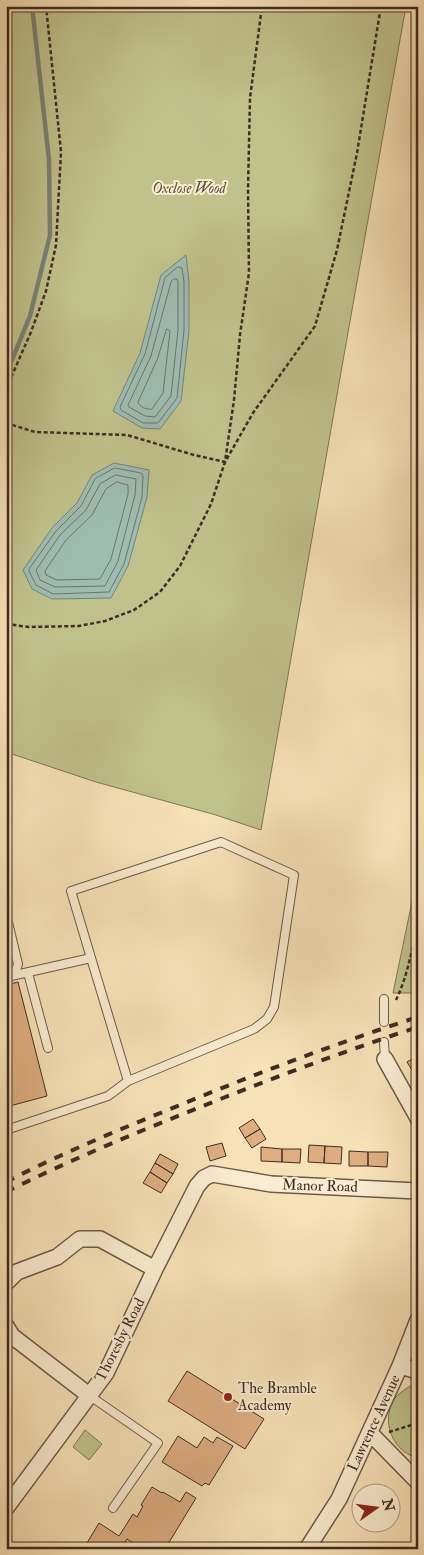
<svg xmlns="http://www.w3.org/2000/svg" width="424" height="1555" font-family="'IM FELL Double Pica',serif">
	<rect width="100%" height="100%" fill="#f7e2b7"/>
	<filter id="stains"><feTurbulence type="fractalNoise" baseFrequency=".004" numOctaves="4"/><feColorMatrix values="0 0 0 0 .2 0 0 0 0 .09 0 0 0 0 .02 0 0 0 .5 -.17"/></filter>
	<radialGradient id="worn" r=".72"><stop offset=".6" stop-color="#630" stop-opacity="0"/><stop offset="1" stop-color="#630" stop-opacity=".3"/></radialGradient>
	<!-- green -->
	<path fill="#c0c28c" stroke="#807658" d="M6 6H406L341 372 261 830 216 815 96 782 6 752Z
		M418 873V991L412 993H393Z
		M414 1384H418V1458C392 1452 380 1420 395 1398 400 1392 407 1388 414 1384Z
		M85 1430 102 1444 89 1460 73 1447Z"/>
	<!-- water -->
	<path fill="#9dbdb1" stroke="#778378" d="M186 255 189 281V331L181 401 160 429 142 428 113 411 140 353 161 275Z
		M114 463 149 470 147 497 128 566 111 598 52 599 32 589 23 570 52 528 77 503 92 475Z"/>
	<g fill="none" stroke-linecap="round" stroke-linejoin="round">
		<!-- shore -->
		<path stroke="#6e746a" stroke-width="1" d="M178 267 182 268 184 282V330L177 398 158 423H143L121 410 120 407 145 354 165 278Z
			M174 279H177L178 282V330L171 396 155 417 145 416 129 407 128 405 151 356 171 282Z
			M167 329 170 331 163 393 152 409C147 410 139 407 138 402L157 360Z
			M115 468 141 473 143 476 142 497 124 564 109 592 53 594 36 585 29 571V569L56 531 81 506 95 479Z
			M116 475 136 479 135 495 118 561 105 586 55 587 40 580 36 570 60 535 86 510 100 484Z
			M117 482 128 485V494L111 559 100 579 57 580 46 575 45 571 66 540 92 515 106 489Z"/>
		<!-- stream -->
		<path stroke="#778378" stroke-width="4.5" d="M12 360 30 316 50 235 49 160 32 6"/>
	</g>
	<!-- building -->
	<path fill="#deae81" stroke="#3f2b23" d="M18 982 47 1096 6 1107V985Z
		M418 1056V1078H417L407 1062Z
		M253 1119 260 1129 245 1138 239 1128Z
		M260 1129 266 1139 252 1148 245 1138Z
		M222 1143 226 1156 210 1161 206 1147Z
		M309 1145 325 1146 324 1163 308 1162Z
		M325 1146 342 1147 341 1164 324 1163Z
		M261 1147 282 1149V1162L261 1161Z
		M282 1149H301L300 1163 282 1162Z
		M349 1151 368 1152V1166H349Z
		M368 1152H388L387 1167 368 1166Z
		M160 1154 178 1164 173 1174 155 1163Z
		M155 1163 173 1174 167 1183 150 1172Z
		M150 1172 167 1183 161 1193 143 1183Z
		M187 1371 264 1419 245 1449 168 1401Z
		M178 1436 197 1448 204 1437 213 1443 217 1437 233 1446 209 1485 205 1483 202 1486 162 1462Z
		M152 1487 162 1493 163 1492 180 1502 186 1492 196 1498 165 1549H142L127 1539 121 1549H96L87 1543 99 1523 119 1536 133 1514 137 1517 143 1506 141 1505Z"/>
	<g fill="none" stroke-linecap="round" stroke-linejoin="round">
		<!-- service casing -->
		<g stroke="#6d5948" stroke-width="10">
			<path id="service" d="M6 914 18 964 16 970 11 976
				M28 973 48 1048
				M11 976 91 958 128 1081 254 1029 267 1019 274 1007 294 875 221 842 71 891 91 958
				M384 1022V999
				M384 1042 385 1059
				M6 1130 108 1096 128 1081
				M90 1396 158 1443 113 1508"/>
		</g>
		<!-- minor casing -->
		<g stroke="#6d5948" stroke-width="18">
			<path id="minor" d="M385 1059 418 1118
				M6 1283 17 1272 57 1257 80 1239H100L155 1269
				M6 1326 12 1336 90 1396
				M400 1366 418 1371
				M370 1433 418 1482
				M6 1508 106 1373 155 1269 197 1186 204 1178 212 1174 271 1184 418 1191
				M307 1549 339 1499 400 1366 418 1320"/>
		</g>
		<!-- path -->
		<path stroke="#3f2b23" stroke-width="2.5" stroke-dasharray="4 2.5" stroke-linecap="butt" d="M6 378 11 381
			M6 389 31 332 46 291 56 245 61 152 46 6
			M6 423 35 432 127 435 194 455 225 462 253 413 315 326 337 250 357 153 381 6
			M6 624 29 627 79 626 105 621 134 610 160 592 180 566 211 504 225 462 234 400 240 335 249 273 248 190 250 98 262 6
			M396 1000C408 975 413 946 418 918
			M414 1385 418 1397
			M389 1432 418 1423"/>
		<!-- service -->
		<use href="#service" stroke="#faecd0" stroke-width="8"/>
		<!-- minor -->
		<use href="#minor" stroke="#faecd0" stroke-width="15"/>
		<!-- rail -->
		<path stroke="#3f2b23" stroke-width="4" stroke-dasharray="9 9" stroke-linecap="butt" d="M6 1182C62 1153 121 1129 180 1105 258 1073 337 1043 418 1017
			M6 1192C64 1163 123 1138 183 1114 260 1083 338 1053 418 1027"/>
	</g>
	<!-- markers -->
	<circle fill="#8f2418" stroke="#faecd0" stroke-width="2" cx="228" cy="1397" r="5"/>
	<g text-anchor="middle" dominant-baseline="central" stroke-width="4" stroke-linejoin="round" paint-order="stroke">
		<!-- park labels -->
		<g font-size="15" font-style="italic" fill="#5f513d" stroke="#faecd0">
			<text x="189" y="188">Oxclose Wood</text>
		</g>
		<!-- street labels -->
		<g font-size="15" fill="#3f2b23" stroke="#faecd0">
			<text transform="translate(320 1186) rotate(2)">Manor Road</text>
			<text transform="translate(120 1340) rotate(-63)">Thoresby Road</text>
			<text transform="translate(374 1423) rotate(-65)">Lawrence Avenue</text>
		</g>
		<!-- poi labels -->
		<g font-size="15" fill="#3f2b23" stroke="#faecd0" text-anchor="start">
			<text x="238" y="1388">The Bramble<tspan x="238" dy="17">Academy</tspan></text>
		</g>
	</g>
	<!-- margin -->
	<rect width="424" height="1555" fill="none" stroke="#f7e2b7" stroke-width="25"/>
	<rect x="8" y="8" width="409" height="1540" fill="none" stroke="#3f2b23" stroke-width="2.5"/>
	<rect x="12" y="12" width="399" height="1530" fill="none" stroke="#3f2b23"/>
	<!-- north arrow -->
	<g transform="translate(376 1508) rotate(76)"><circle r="24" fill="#faecd0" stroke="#af9f8b"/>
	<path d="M0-4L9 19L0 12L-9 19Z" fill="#8f2418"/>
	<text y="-8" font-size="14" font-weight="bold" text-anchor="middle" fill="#3f2b23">N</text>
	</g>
	<rect width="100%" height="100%" filter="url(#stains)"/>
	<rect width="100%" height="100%" fill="url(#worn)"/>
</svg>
